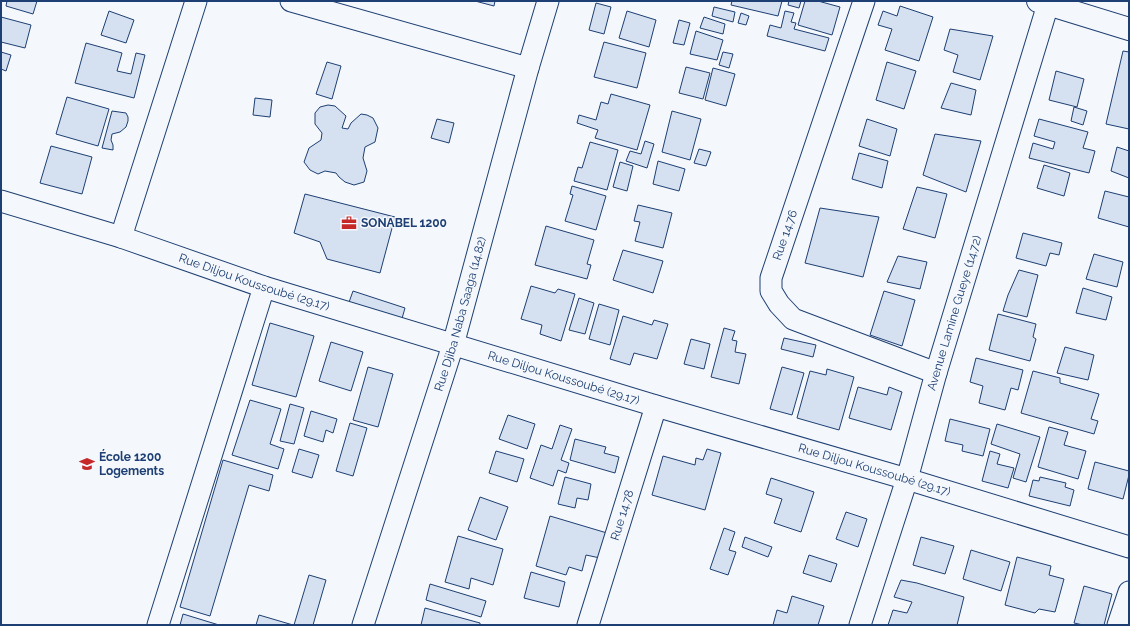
<svg xmlns="http://www.w3.org/2000/svg" width="1130" height="626" font-family="Raleway,sans-serif">
	<rect width="100%" height="100%" fill="#f4f7fb"/>
	<!-- building -->
	<path fill="#d5e0f0" stroke="#1d3f73" d="M7 1H37L33 14 6 6Z
		M475 1H495L494 6Z
		M732 1H782L778 16 731 5Z
		M789 1H801L799 8 788 5Z
		M805 1H818L840 7 832 35 798 25Z
		M596 3 611 7 604 34 589 30Z
		M900 6 933 17 919 61 885 50 892 29 878 25 883 11 897 16Z
		M714 7 735 12 733 22 712 16Z
		M109 11 134 20 126 43 101 35Z
		M627 11 656 20 649 47 619 38Z
		M785 11 794 13 791 22 796 23 794 29 829 38 825 51 767 36 770 25 781 28Z
		M741 13 749 16 746 25 738 23Z
		M1 17 31 25 25 48 1 42Z
		M704 17 725 24 723 34 700 28Z
		M679 20 690 23 684 45 673 43Z
		M950 29 993 36 980 80 953 72 958 55 944 50Z
		M696 31 723 40 717 60 690 54Z
		M604 42 646 53 637 88 594 77Z
		M86 43 122 53 117 71 131 74 136 53 145 55 134 98 75 83Z
		M1123 51 1129 52V129L1106 124Z
		M1 52 11 55 6 71 1 69Z
		M723 52 733 54 729 68 719 65Z
		M327 62 341 66 332 99 316 94Z
		M887 62 916 71 904 109 876 100Z
		M686 67 710 73 703 99 679 93Z
		M713 68 735 74 726 106 705 100Z
		M1056 71 1084 79 1077 107 1049 100Z
		M951 83 976 90 971 115 941 108Z
		M611 94 650 105 637 150 595 138 598 130 577 123 579 115 596 120 601 102 608 104Z
		M67 97 109 109 98 146 56 134Z
		M255 98 272 100 270 117 253 115Z
		M328 105 335 106 346 116 342 128 348 129 351 123 361 114 367 115 373 118 378 128 375 142 365 147 363 158 367 171 364 182 354 185 345 182 339 177 336 173 325 171 318 174 310 170 304 162 309 148 321 140 322 133 315 124V113L320 107Z
		M1074 107 1087 111 1083 125 1071 121Z
		M112 111 126 113 128 117V121L126 127 120 132 112 134 111 140 113 145V150L102 148Z
		M672 111 701 119 690 160 662 152Z
		M437 119 454 123 449 143 431 138Z
		M867 119 897 129 890 156 859 146Z
		M1039 119 1088 132 1083 148 1095 151 1089 173 1029 158 1033 143 1053 149 1055 142 1034 136Z
		M935 134 981 141 966 192 923 175Z
		M645 141 654 144 647 168 626 161 630 151 641 154Z
		M590 142 618 150 607 190 574 181 578 167 582 168Z
		M51 146 92 157 82 194 40 183Z
		M1117 147 1129 151V178L1111 171Z
		M699 149 711 152 706 166 694 163Z
		M859 153 888 161 882 188 852 179Z
		M658 161 685 169 679 191 653 184Z
		M620 162 633 166 627 191 613 187Z
		M1044 165 1070 173 1064 196 1037 188Z
		M572 186 606 196 596 230 565 221 573 195 570 194Z
		M917 187 947 194 935 238 903 229Z
		M1105 191 1129 197V227L1098 218Z
		M305 194 395 217 380 273 327 259 320 242 294 233Z
		M638 205 672 213 663 248 635 241 640 222 634 221Z
		M820 208 879 217 863 277 805 263Z
		M546 226 594 240 587 264 591 265 587 279 535 265Z
		M1023 233 1062 243 1059 255 1050 253 1046 266 1016 258Z
		M623 250 663 261 653 293 613 280Z
		M1094 254 1123 262 1117 287 1086 279Z
		M898 256 927 262 920 289 887 282Z
		M1019 270 1038 275 1027 317 1003 311 1008 295Z
		M531 286 555 293 558 289 575 294 561 341 540 334 542 325 521 319Z
		M1083 288 1112 297 1106 320 1076 313Z
		M353 291 405 308 401 322 348 305Z
		M884 291 915 300 902 346 870 335Z
		M579 298 594 303 585 334 569 330Z
		M599 304 619 310 610 345 589 339Z
		M998 314 1036 324 1033 337 1036 339 1030 361 989 350Z
		M623 316 652 325 654 320 668 324 657 359 634 353 630 365 610 359Z
		M270 323 314 336 296 397 252 385Z
		M724 328 735 331 732 340 737 341 735 352 746 354 739 384 711 377Z
		M784 338 816 345 813 357 781 349Z
		M691 339 710 344 704 369 684 364Z
		M331 342 363 352 351 391 319 381Z
		M1065 347 1094 355 1088 380 1057 373Z
		M976 358 1023 370 1018 390 1011 388 1005 410 979 403 983 386 970 382Z
		M368 367 393 374 378 427 353 420Z
		M782 367 804 373 792 415 770 409Z
		M827 369 854 377 839 430 797 418 810 371 826 375Z
		M1033 371 1060 378V383L1099 394 1091 419 1098 421 1094 434 1021 413Z
		M858 387 887 395 889 387 902 392 891 430 849 418Z
		M250 400 281 409 270 444 284 449 278 469 232 455Z
		M290 404 304 408 294 444 280 441Z
		M311 411 337 419 333 433 326 430 323 442 304 436Z
		M508 415 535 424 527 449 499 439Z
		M950 419 990 429 983 456 962 451 963 445 945 441Z
		M350 423 367 428 353 476 336 471Z
		M997 424 1040 437 1026 482 1013 478 1020 454 991 444Z
		M560 425 572 429 561 460 569 463 566 473 558 470 553 486 530 478 541 445 552 449Z
		M1049 427 1068 432 1064 445 1086 451 1078 479 1038 467Z
		M575 439 606 447 604 453 619 457 615 473 570 460Z
		M299 449 319 455 312 478 292 472Z
		M707 449 721 453 705 510 652 495 663 456 695 465 696 458 703 460Z
		M496 451 524 459 517 482 489 473Z
		M990 451 1000 454 997 464 1014 468 1008 488 982 481Z
		M223 460 273 475 269 491 249 485 210 616 180 607Z
		M1095 462 1129 471V475L1123 499 1088 489Z
		M565 477 591 484 588 500 577 498 575 508 558 504Z
		M1040 477 1066 483 1065 487 1074 490 1070 506 1029 496 1033 480 1039 481Z
		M771 478 814 492 801 532 774 523 782 499 766 494Z
		M480 497 508 507 496 540 468 530Z
		M846 512 867 519 858 547 836 539Z
		M550 516 607 533 600 558 586 555 582 571 569 567 566 575 536 566Z
		M724 528 735 532 729 550 736 552 728 575 710 569Z
		M458 536 503 549 493 585 471 578 469 589 445 582Z
		M745 537 772 547 768 557 742 547Z
		M921 537 954 546 945 574 913 565Z
		M971 550 1010 562 1001 591 963 579Z
		M809 555 837 564 831 582 803 573Z
		M1017 557 1051 566 1049 575 1064 579 1055 612 1039 609 1035 613 1005 605Z
		M531 572 565 582 559 607 524 598Z
		M309 575 326 580 313 625H294Z
		M901 580 917 583 964 597 957 625H888L893 610 907 613 912 602 894 597Z
		M430 584 486 601 481 617 426 600Z
		M1084 586 1112 594 1104 625H1083L1074 623Z
		M792 596 824 606 818 625H773L777 610 787 613Z
		M425 608 480 623V625H421Z
		M183 614 219 625H180Z
		M259 615 293 625H256Z"/>
	<g fill="none" stroke-linecap="round" stroke-linejoin="round">
		<!-- street casing -->
		<g stroke="#1d3f73" stroke-width="23">
			<g id="street">
				<path d="M291 1 528 68"/>
				<path d="M864 1 771 278V291L779 304 793 319 936 373"/>
				<path id="s1" d="M1 201 121 237 264 287 656 406 907 479 1129 547"/>
				<path d="M121 237 196 1"/>
				<path d="M158 625 264 287"/>
				<path id="s2" d="M363 625 453 345 528 68 548 1"/>
				<path id="s3" d="M588 625 656 406"/>
				<path id="s4" d="M860 625 907 479 936 373 1049 1"/>
				<path d="M1118 625 1129 592"/>
			</g>
		</g>
		<!-- secondary casing -->
		<g stroke="#1d3f73" stroke-width="24">
			<path id="secondary" d="M1038 1 1129 29"/>
		</g>
		<!-- street -->
		<use href="#street" stroke="#f4f7fb" stroke-width="21"/>
		<!-- secondary -->
		<use href="#secondary" stroke="#f4f7fb" stroke-width="22"/>
	</g>
	<!-- icons -->
	<defs>
		<g id="office-bare" transform="scale(1.2)"><path d="M-6-3h4V-5.5h4V-3h4V5H-6ZM-1-4.5V-3h2v-1.5ZM-6 0V1H6V0Z" fill="#c62828" stroke="#f4f7fb" stroke-width="2.5" paint-order="stroke"/></g>
		<g id="school-bare" transform="scale(1.2)"><path d="M0-5L7-2L0 1L-7-2ZM-4 1L0 2.5L4 1V4Q0 6-4 4Z" fill="#c62828" stroke="#f4f7fb" stroke-width="2.5" paint-order="stroke"/></g>
	</defs>
	<g fill-rule="evenodd">
		<use href="#office-bare" x="349" y="223"/>
		<use href="#school-bare" x="87" y="464"/>
	</g>
	<g text-anchor="middle" dominant-baseline="central" stroke-width="3" stroke-linejoin="round" paint-order="stroke">
		<!-- poi labels -->
		<g font-size="12" font-weight="bold" fill="#1d3f73" stroke="#f4f7fb" text-anchor="start">
			<text x="361" y="223">SONABEL 1200</text>
			<text x="99" y="457">École 1200<tspan x="99" dy="14">Logements</tspan></text>
		</g>
		<!-- street labels -->
		<g font-size="12" fill="#1d3f73" stroke="#f4f7fb">
			<text transform="translate(785 235) rotate(-71)">Rue 14.76</text>
			<text stroke="none"><textPath href="#s1" startOffset="266">Rue Diljou Koussoubé (29.17)</textPath></text>
			<text stroke="none"><textPath href="#s4" startOffset="326">Avenue Lamine Gueye (14.72)</textPath></text>
			<text stroke="none"><textPath href="#s2" startOffset="326">Rue Djiba Naba Saaga (14.82)</textPath></text>
			<text stroke="none"><textPath href="#s1" startOffset="590">Rue Diljou Koussoubé (29.17)</textPath></text>
			<text stroke="none"><textPath href="#s1" startOffset="914">Rue Diljou Koussoubé (29.17)</textPath></text>
			<text stroke="none"><textPath href="#s3" startOffset="115">Rue 14.78</textPath></text>
		</g>
	</g>
	<!-- border -->
	<rect width="1130" height="626" fill="none" stroke="#1d3f73" stroke-width="4"/>
</svg>
